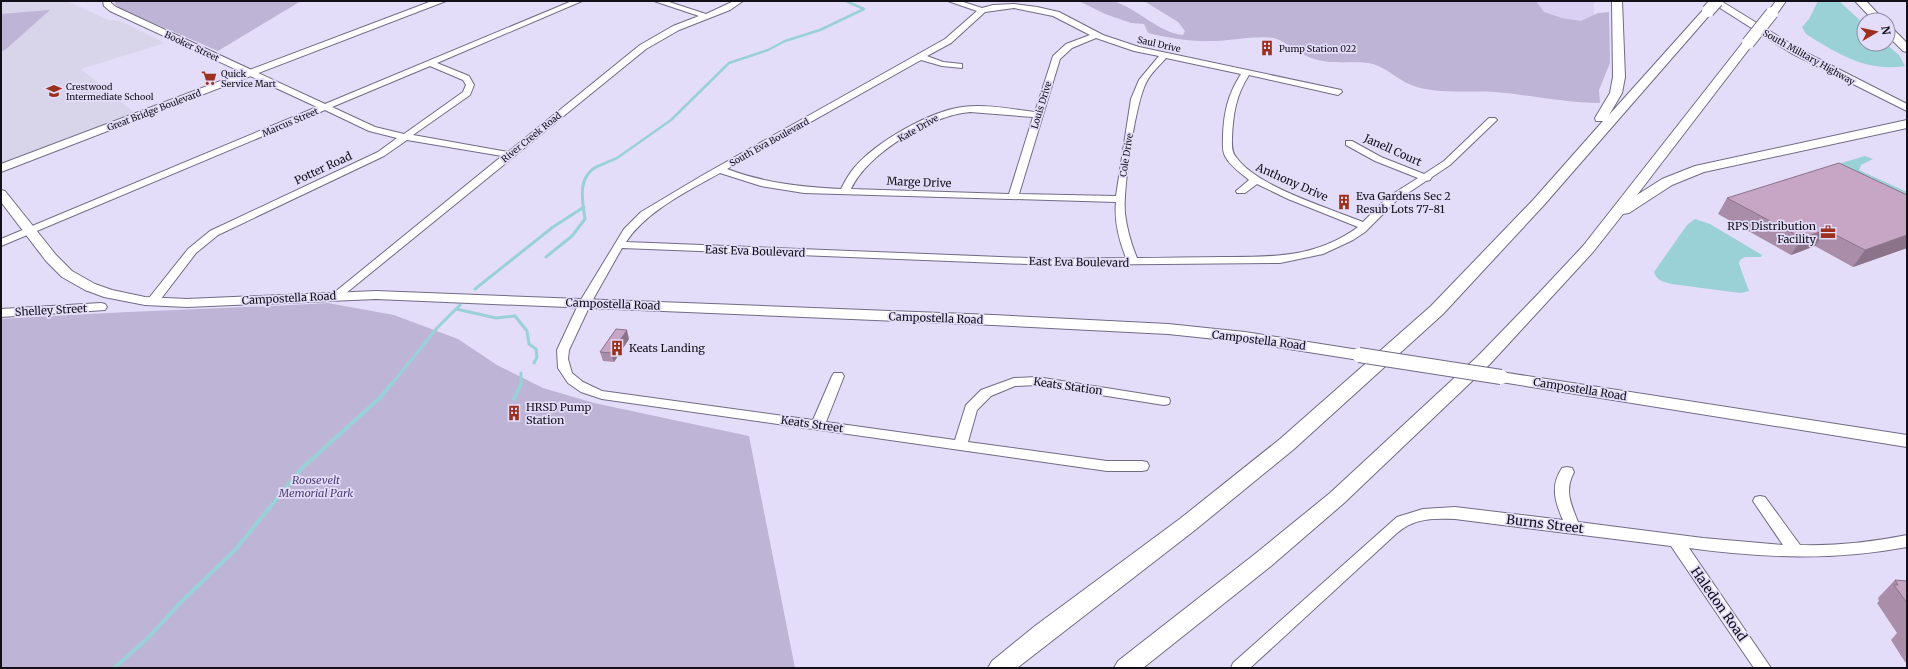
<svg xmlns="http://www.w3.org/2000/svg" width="1908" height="669" font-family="Merriweather,serif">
	<rect width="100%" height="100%" fill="#e4ddfa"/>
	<!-- built -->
	<path fill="#d9d0f4" d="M1530 1H1594L1593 69Z"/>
	<!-- education -->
	<path fill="#d8d5eb" d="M1 1H67L108 20 121 21 165 43 81 69 135 113 1 163Z"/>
	<!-- green -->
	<path fill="#beb5d6" d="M115 1H301L218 51 119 8 115 4Z
		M1079 1C1089 1 1103 0 1113 1 1137 8 1159 33 1183 35L1185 31 1178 22 1144 1H1536L1544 12 1562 18 1581 21 1598 13 1609 12 1610 63 1599 90 1600 103C1565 103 1530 95 1495 92 1467 90 1437 95 1411 85 1396 79 1384 65 1368 63 1349 61 1330 65 1311 58 1299 53 1287 43 1277 39 1262 34 1230 41 1213 41 1190 42 1170 38 1148 33L1144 24 1131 23 1105 14Z
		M50 10 5 50 1 51V14Z
		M328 303 394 315 458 339 497 365 543 388 594 403 749 436 795 668H1V319C110 312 219 309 328 303Z"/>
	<!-- water -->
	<path fill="#99d1d6" d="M1818 1H1839L1864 24V44H1886L1899 55 1905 66C1866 72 1838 54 1806 34L1802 27 1809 19Z
		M1865 156 1873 159 1861 165 1859 170 1907 192V199L1838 164Z
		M1695 219 1710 224 1762 255 1761 257H1745L1740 260 1739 264 1749 291 1741 293 1732 292 1672 284C1664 282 1657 281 1654 272L1687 225Z"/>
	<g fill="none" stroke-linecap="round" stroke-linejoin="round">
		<!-- stream-far2 -->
		<path stroke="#99d1d6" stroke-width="2.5" d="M596 167 617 158 671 120 729 63 768 50 785 41 820 30 864 9 846 1"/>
		<!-- stream-far1 -->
		<path stroke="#99d1d6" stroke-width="3" d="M546 257 572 236 585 219C582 200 577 176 598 166
			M475 289 553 227 584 207
			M456 309 496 318 515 316 527 331 529 344 536 349 537 357 534 363
			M521 373V385
			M391 385 437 328 460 305"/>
		<!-- stream -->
		<path stroke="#99d1d6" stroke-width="4" d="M514 399 521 384
			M114 668 147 639 180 603 235 550 302 468 381 397 391 384"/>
		<!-- minor casing -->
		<g stroke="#716b84" stroke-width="2">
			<path id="minor" d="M103 1H111V3L116 7 325 104 572 1H582L437 63 469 76 474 85 470 95 413 135 508 152 640 45 673 26 699 16 654 1H666L706 14 734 1H743L730 10 679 30 646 49 340 298 336 300 330 296 502 156 407 140 384 156 218 235 196 253 157 304 153 305 147 301 149 298 188 249 210 231 378 152 397 138 369 131 325 110 1 246V239L317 107 110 11 104 6ZM430 66 463 80 466 85 463 92 404 134 375 127 332 107Z
				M948 1H960L982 8 993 5 1014 4 1037 7 1059 12 1103 35 1139 47 1341 90 1342 92 1338 95 1249 75C1236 95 1233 114 1232 137 1232 143 1231 152 1236 157 1257 187 1329 208 1363 222L1388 197 1418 178 1375 161 1346 145V141H1352L1381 157 1424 174 1444 161 1489 118H1495L1497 120 1450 165 1432 177 1430 180 1426 181 1396 201 1365 232 1353 240 1323 254 1280 263 1052 265 622 248 591 303 569 350 568 359 572 373 583 382 602 391 813 420 832 376 834 373H842L844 376 826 422 955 440 966 405 981 390 1014 378 1037 377 1169 398 1170 401 1169 404 1164 405 1037 385 1015 386 991 396 977 410 968 442 1107 461H1142L1147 462 1149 466 1147 470 1142 471H1107L602 399 581 392 568 383 558 368 557 350 579 303 624 229 641 212 703 175 945 39 977 11ZM1014 8 1053 16 1090 35 1066 44 1053 56 1035 112C1011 109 986 104 962 107 928 112 876 142 854 168 849 174 845 181 841 189 802 187 764 183 727 169L921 60 942 66 962 68V64L943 62 927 56 951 43 985 12ZM1096 38 1134 51 1159 56 1139 80 1131 99 1116 196 1019 194 1060 59 1072 48ZM1166 58 1241 74C1228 94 1224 112 1223 135 1223 142 1222 150 1225 156 1230 166 1241 173 1249 180L1236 191 1237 193H1245L1257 184 1288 199 1358 227C1316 258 1272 257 1223 257 1194 257 1166 258 1137 258 1131 244 1127 229 1125 214 1123 190 1135 102 1147 81 1151 73 1160 65 1166 58ZM970 112 1033 117 1009 194 851 189C868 153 931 115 970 112ZM720 173 761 186 804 193 1116 202C1114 221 1119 240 1126 258L1052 259 626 242C646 211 688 191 720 173Z
				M101 303 105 304 107 307 105 310 1 317V309Z
				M1567 467 1572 468 1574 472C1564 491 1571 504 1578 522L1703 538 1783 545 1753 501 1755 497 1760 496 1765 497 1800 545C1836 546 1872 542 1907 535V547C1833 561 1763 558 1689 548L1771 668H1754L1671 546 1455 519C1433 518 1414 518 1397 533L1250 668H1231L1233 663 1397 517 1423 509 1455 507 1563 520C1555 502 1550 486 1562 468Z"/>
		</g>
		<!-- major casing -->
		<g stroke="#716b84" stroke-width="2">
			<path id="major" d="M432 1H446L1 172V164Z
				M1709 1H1721L1799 49 1907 104V111L1791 53Z
				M1 190 5 191 56 255 72 271 95 284 112 290 145 297 187 299 376 291 993 315 1168 324 1245 332 1359 350 1364 351 1367 355 1364 359 1359 360 1245 342 1168 334 993 325 376 299 187 307 145 305 104 297 85 290 62 277 46 261 1 202Z
				M1501 372 1907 435V447L1495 381 1493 377 1495 373Z"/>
		</g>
		<!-- highway casing -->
		<g stroke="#716b84" stroke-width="2">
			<path id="highway" d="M1612 1H1622L1625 77 1622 93 1609 115 1704 9 1708 8 1713 11 1544 205 1443 314 1294 449 1195 530 1017 668H988L992 661 1035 626 1181 518 1280 439 1431 306 1534 199 1603 121H1596L1595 118 1610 93 1613 77Z
				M1776 1H1786L1776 15H1768L1767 13Z
				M1855 1H1866L1884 20H1873Z
				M1888 27 1892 28 1907 43V52L1903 51 1888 36Z
				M1748 40 1754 43 1752 45 1637 195 1662 179 1695 166 1907 120V128L1704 172 1672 185 1629 213 1623 214 1593 252 1490 364 1344 503 1271 566 1143 668H1114L1118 661 1255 554 1330 493 1478 356 1539 293 1583 246 1744 41Z"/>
		</g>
		<!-- minor -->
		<use href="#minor" fill="#fff" fill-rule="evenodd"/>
		<!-- major -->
		<use href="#major" fill="#fff" fill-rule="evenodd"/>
		<!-- highway -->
		<use href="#highway" fill="#fff" fill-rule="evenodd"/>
		<!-- major-bridge casing -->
		<g stroke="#716b84" stroke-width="16" stroke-linecap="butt">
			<path id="major-bridge" d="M1359 355 1501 377"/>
		</g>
		<!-- highway-bridge casing -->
		<g stroke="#716b84" stroke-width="14" stroke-linecap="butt">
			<path id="highway-bridge" d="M1708 11 1717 1
				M1748 43 1772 13"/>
		</g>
		<!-- major-bridge -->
		<use href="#major-bridge" stroke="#fff" stroke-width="14"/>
		<!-- highway-bridge -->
		<use href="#highway-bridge" stroke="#fff" stroke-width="12"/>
	</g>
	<!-- wall -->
	<path fill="#aa8ea9" d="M1907 195V248L1853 267 1815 246 1791 255 1718 214 1727 198Z
		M629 339 614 362 603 361 600 352Z
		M1895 580 1907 581V663L1905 662 1891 640 1897 633 1877 603 1879 601 1878 598Z"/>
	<!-- shaded-wall -->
	<path fill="#8b748a" d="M1826 230 1815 246 1791 255 1802 238Z
		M1907 235V248L1853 267 1865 250Z
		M627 330 629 339 614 362 611 353Z"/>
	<!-- building -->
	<path fill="#c6a5c5" stroke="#8b748a" d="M1839 163 1907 195V235L1865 250 1826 230 1802 238 1727 198Z
		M616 329 627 330 611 353 600 352Z
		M1895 580 1907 581V603L1894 585H1898Z"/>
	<!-- icons -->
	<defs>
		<g id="building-bare" transform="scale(1.2)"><path d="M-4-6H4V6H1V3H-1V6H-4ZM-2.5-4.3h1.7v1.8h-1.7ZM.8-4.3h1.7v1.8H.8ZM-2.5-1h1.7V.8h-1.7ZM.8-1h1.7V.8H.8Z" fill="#9a301d" stroke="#e4ddfa" stroke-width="2.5" paint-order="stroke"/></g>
		<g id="supermarket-bare" transform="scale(1.2)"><path d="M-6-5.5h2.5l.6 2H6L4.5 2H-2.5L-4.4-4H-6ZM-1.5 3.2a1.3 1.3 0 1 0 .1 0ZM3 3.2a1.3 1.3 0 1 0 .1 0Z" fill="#9a301d" stroke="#e4ddfa" stroke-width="2.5" paint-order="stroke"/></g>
		<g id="school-bare" transform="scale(1.2)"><path d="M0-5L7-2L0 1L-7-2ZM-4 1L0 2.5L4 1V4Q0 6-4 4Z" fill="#9a301d" stroke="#e4ddfa" stroke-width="2.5" paint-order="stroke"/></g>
		<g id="office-bare" transform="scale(1.2)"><path d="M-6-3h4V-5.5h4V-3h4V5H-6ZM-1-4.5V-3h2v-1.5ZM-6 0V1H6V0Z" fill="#9a301d" stroke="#e4ddfa" stroke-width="2.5" paint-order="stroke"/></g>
	</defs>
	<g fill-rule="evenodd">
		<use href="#building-bare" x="1267" y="48"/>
		<use href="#supermarket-bare" x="209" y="78"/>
		<use href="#school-bare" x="54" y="91"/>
		<use href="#building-bare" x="1344" y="202"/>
		<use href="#office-bare" x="1828" y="232"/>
		<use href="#building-bare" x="617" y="348"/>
		<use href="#building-bare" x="514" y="413"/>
	</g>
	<g text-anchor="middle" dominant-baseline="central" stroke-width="3.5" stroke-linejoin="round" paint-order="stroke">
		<!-- far-street labels -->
		<g font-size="9" fill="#120f18" stroke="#e4ddfa">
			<text transform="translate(1159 44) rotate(13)">Saul Drive</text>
			<text transform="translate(192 46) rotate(25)">Booker Street</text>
			<text transform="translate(1809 57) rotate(29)">South Military Highway</text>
			<text transform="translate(1041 105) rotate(-73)">Louis Drive</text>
			<text transform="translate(154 110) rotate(-21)">Great Bridge Boulevard</text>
			<text transform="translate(290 122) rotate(-23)">Marcus Street</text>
			<text transform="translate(918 128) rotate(-30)">Kate Drive</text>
			<text transform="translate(531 137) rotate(-39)">River Creek Road</text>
			<text transform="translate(769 142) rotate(-29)">South Eva Boulevard</text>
			<text transform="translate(1126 155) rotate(-81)">Cole Drive</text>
		</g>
		<!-- far-poi labels -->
		<g font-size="9" fill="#120f18" stroke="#e4ddfa" text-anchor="start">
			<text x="1279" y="48">Pump Station 022</text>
			<text x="221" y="73">Quick<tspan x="221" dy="10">Service Mart</tspan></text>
			<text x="66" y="86">Crestwood<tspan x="66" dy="10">Intermediate School</tspan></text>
		</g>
		<!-- street labels -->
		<g font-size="11" fill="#120f18" stroke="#e4ddfa">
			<text transform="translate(1393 150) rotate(24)">Janell Court</text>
			<text transform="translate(323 168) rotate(-25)">Potter Road</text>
			<text transform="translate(919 182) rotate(2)">Marge Drive</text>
			<text transform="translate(1292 182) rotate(24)">Anthony Drive</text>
			<text transform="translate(755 251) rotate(2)">East Eva Boulevard</text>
			<text transform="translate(1079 262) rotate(1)">East Eva Boulevard</text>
			<text transform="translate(289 298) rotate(-3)">Campostella Road</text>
			<text transform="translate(613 304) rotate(2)">Campostella Road</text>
			<text transform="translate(51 310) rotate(-3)">Shelley Street</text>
			<text transform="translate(936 318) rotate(2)">Campostella Road</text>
			<text transform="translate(1259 340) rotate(7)">Campostella Road</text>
			<text transform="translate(1068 386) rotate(8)">Keats Station</text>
			<text transform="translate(1580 389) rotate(9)">Campostella Road</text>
			<text transform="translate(812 424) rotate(8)">Keats Street</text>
		</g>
		<!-- poi labels -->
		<g font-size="11" fill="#120f18" stroke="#e4ddfa" text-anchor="start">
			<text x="1356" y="196">Eva Gardens Sec 2<tspan x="1356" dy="13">Resub Lots 77-81</tspan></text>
			<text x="1816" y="226" text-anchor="end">RPS Distribution<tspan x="1816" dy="13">Facility</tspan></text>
			<text x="629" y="348">Keats Landing</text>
			<text x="526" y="407">HRSD Pump<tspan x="526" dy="13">Station</tspan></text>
		</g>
		<!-- park labels -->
		<g font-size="11" font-style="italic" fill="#514075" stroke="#e4ddfa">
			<text x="316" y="480">Roosevelt<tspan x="316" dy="13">Memorial Park</tspan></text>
		</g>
		<!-- near-street labels -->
		<g font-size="13" fill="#120f18" stroke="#e4ddfa">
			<text transform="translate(1545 524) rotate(7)">Burns Street</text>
			<text transform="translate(1719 604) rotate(55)">Haledon Road</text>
		</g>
	</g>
	<!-- border -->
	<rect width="1908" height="669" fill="none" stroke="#120f18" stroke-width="4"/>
	<!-- north arrow -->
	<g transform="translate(1876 32) rotate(81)"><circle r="19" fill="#e4ddfa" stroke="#908ba0"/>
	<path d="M0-3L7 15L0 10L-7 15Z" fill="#9a301d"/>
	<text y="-6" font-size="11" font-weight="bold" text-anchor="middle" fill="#120f18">N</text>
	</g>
</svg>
